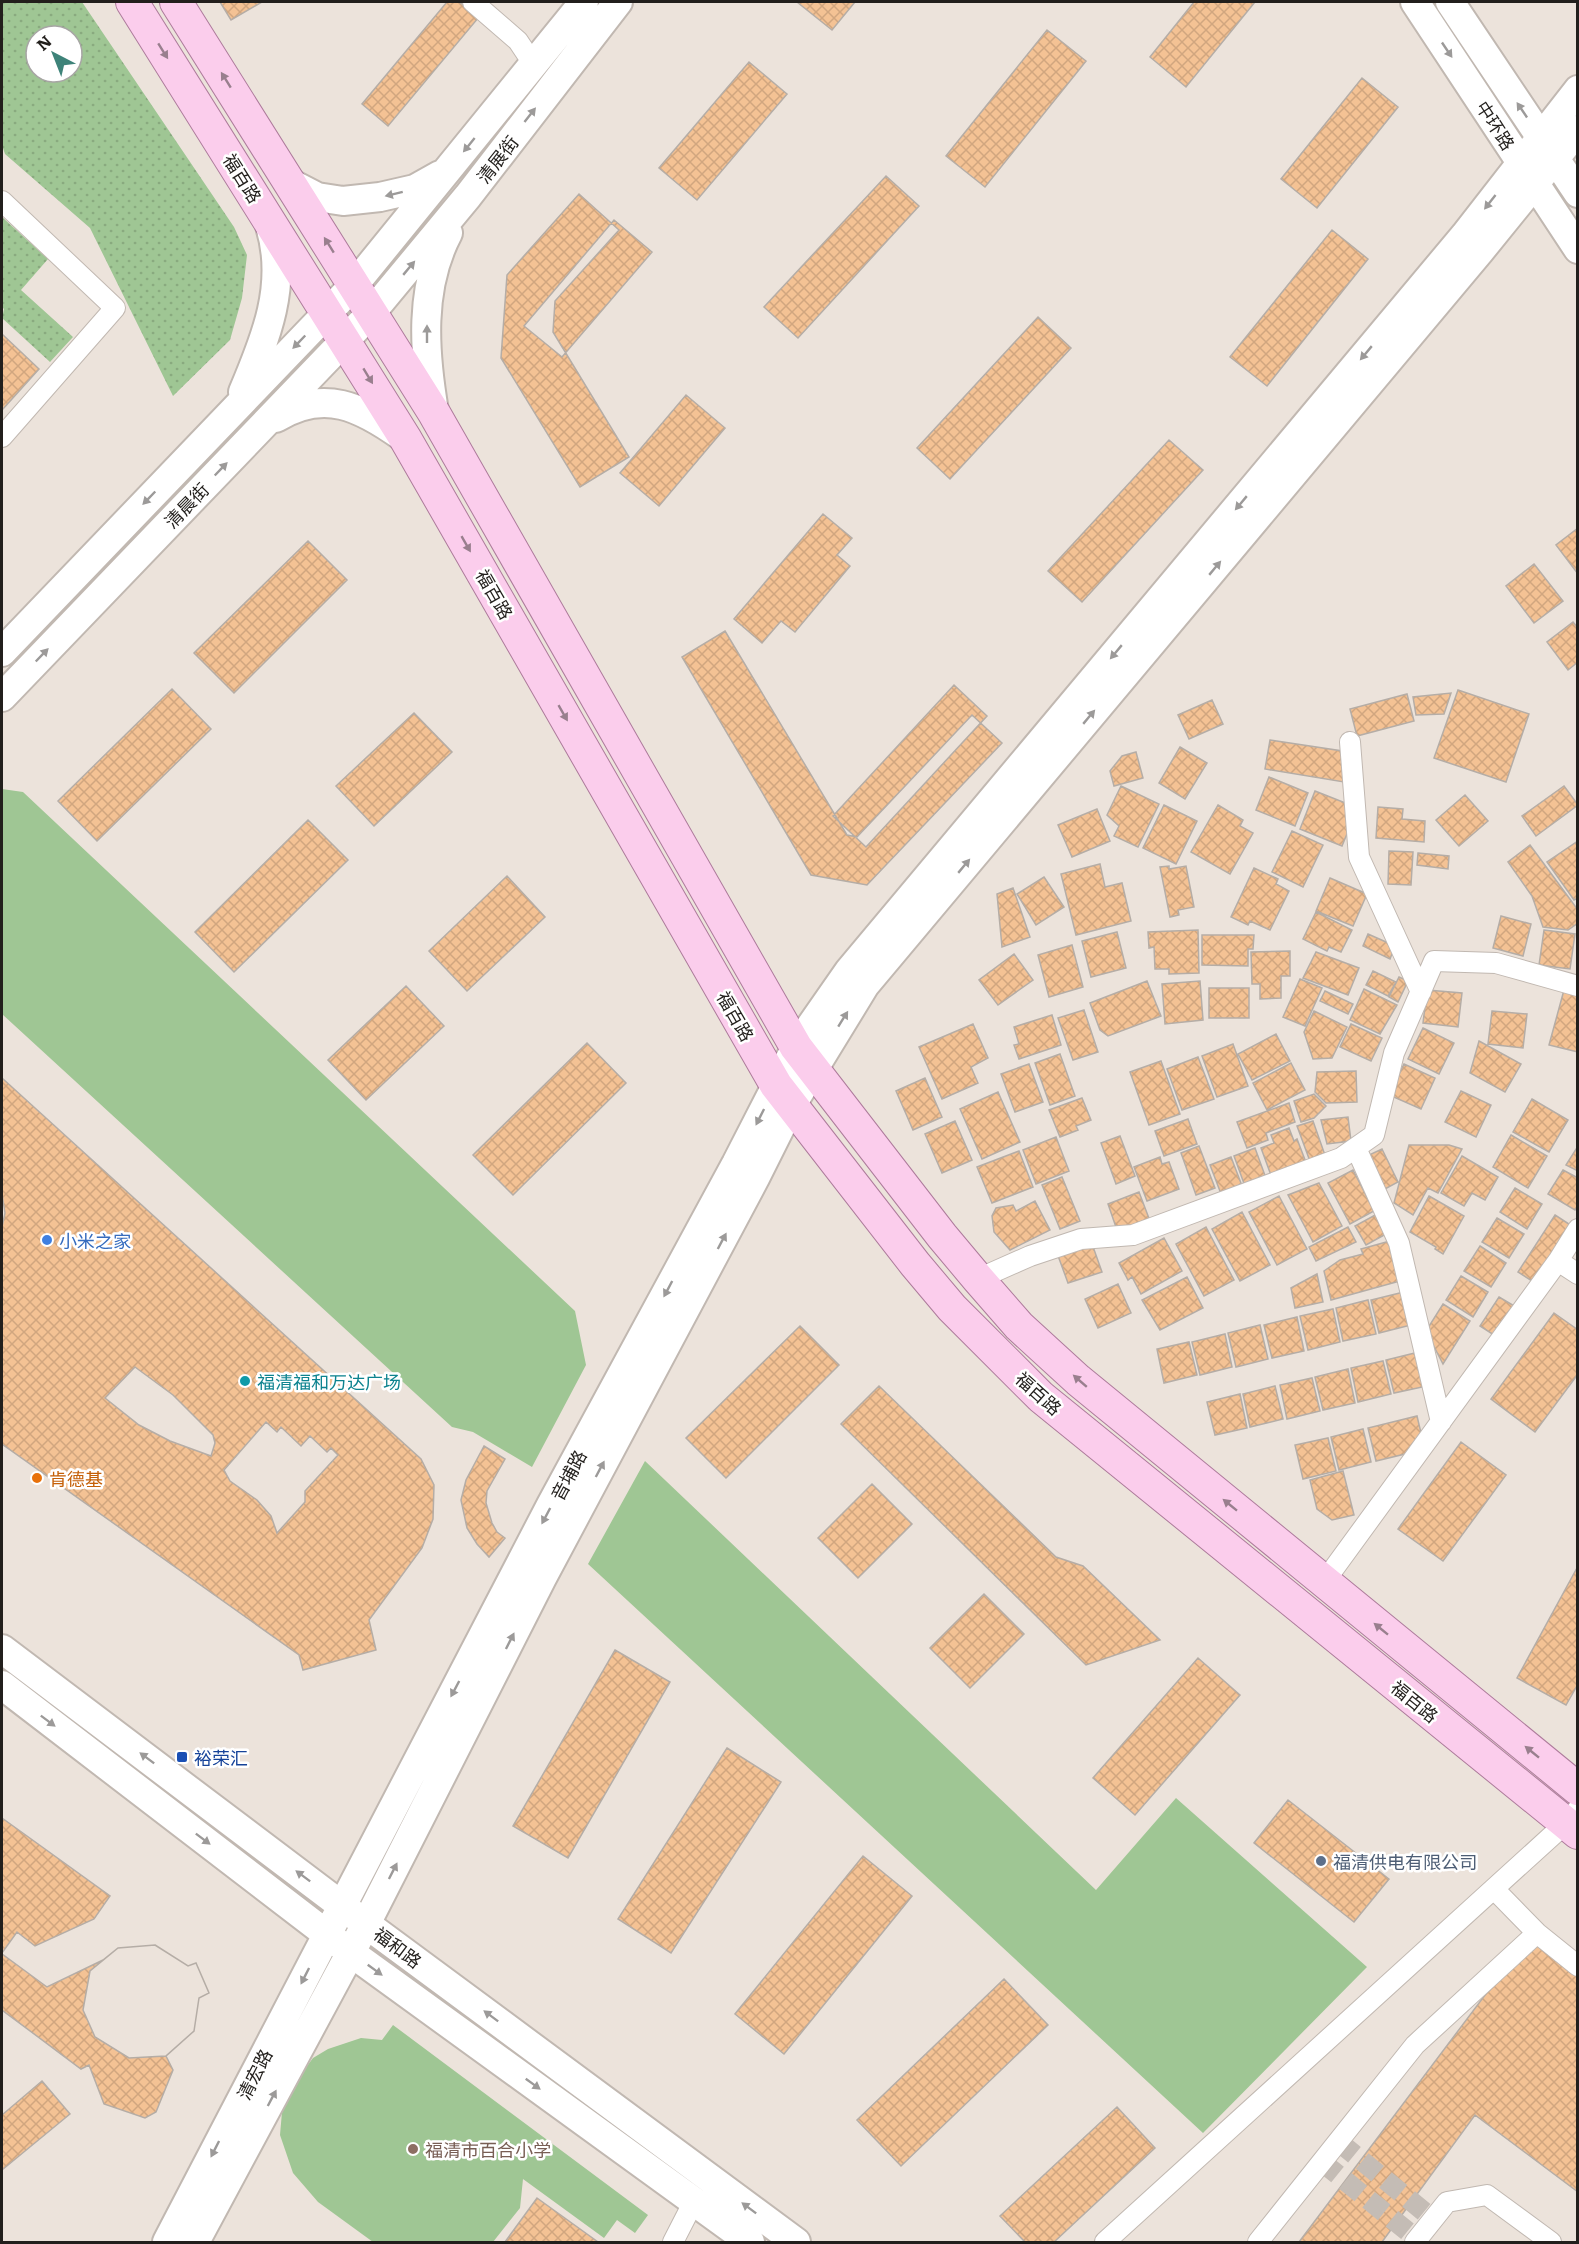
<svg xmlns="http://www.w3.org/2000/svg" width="1579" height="2244" font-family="Literata,'Noto Sans SC',serif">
	<defs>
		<pattern id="grass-dots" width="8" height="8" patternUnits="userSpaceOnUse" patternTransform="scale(1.5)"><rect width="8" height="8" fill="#9fc694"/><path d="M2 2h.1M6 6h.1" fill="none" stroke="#89aa7f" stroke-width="1.8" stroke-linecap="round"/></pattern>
		<pattern id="building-cross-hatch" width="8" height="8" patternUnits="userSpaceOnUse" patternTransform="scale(1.5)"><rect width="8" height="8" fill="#f4c294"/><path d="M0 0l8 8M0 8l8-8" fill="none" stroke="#d1a67f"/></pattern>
	</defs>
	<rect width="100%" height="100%" fill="#ece3db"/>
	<!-- grass -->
	<path fill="url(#grass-dots)" fill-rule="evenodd" d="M2 2H82L234 227 247 255 242 298 230 340 173 396 90 228 5 154 2 145ZM36 36H72V72H36Z
		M2 217 48 259 21 290 73 337 50 362 2 318 4 309 2 307Z"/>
	<!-- park -->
	<path fill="#9fc694" d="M2 789 23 792 575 1311 586 1365 532 1467 473 1432 452 1427 2 1014V874L3 871 2 869Z
		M645 1461 1096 1890 1176 1798 1367 1967 1203 2133 588 1564Z
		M393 2025 648 2215 635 2233 617 2220 604 2238 523 2179 520 2208 493 2242H373L318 2202 293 2173 280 2135 282 2112 290 2089 313 2058 328 2049 361 2038 382 2040Z"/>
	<!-- building -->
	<path fill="url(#building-cross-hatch)" stroke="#b5ada6" stroke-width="1.5" fill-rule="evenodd" d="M220 2H262L231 20Z
		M447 2H459L479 17 388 126 362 104Z
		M797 2H855L832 30Z
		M1194 2H1255L1186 87 1150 57Z
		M1047 30 1086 61 985 187 946 156Z
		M749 62 787 94 697 200 659 168Z
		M1362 78 1398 107 1317 208 1281 179Z
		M886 176 919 206 798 338 764 307Z
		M579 194 619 230 555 301 553 332 629 457 580 487 501 358 507 275Z
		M614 220 652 252 562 357 524 326Z
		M1332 230 1368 259 1267 386 1230 357Z
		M1038 317 1071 348 950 479 917 448Z
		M2 334 39 369 2 410Z
		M686 395 725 428 659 506 620 473Z
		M1169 440 1203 470 1082 602 1048 571Z
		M823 514 852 538 837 555 850 566 795 632 781 621 762 643 734 619Z
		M1578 528V574L1556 545Z
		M308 541 347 580 234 693 194 653Z
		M1534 564 1563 601 1534 623 1506 586Z
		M1573 622 1578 628V662L1568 670 1547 642Z
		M725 631 847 835 857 837 972 715 1002 743 867 885 811 875 682 657Z
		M954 685 987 716 866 847 833 816Z
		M172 689 211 729 97 841 58 801Z
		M1458 690 1529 714 1506 782 1434 758Z
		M1451 693 1444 714 1416 715 1413 697Z
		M1407 694 1414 721 1357 736 1350 709Z
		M1212 700 1223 724 1189 739 1178 715Z
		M414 713 452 752 374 826 336 786Z
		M1270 740 1349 752 1344 782 1265 769Z
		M1180 747 1207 763 1185 799 1159 783Z
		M1136 752 1143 778 1114 786 1110 771 1122 756Z
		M1269 777 1308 793 1295 826 1256 810Z
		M1121 786 1159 804 1138 847 1114 836 1119 826 1107 815Z
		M1564 786 1578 805 1536 836 1522 816Z
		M1315 791 1353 806 1351 824 1342 846 1300 829Z
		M1465 795 1488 821 1459 846 1436 820Z
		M1164 805 1197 821 1176 864 1143 848Z
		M1218 805 1243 820 1240 826 1253 833 1230 874 1191 852Z
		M1378 807 1403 809 1402 819 1425 821 1424 842 1376 838Z
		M1097 809 1110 841 1072 857 1058 825Z
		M308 820 348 860 234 972 195 932Z
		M1292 831 1323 845 1303 887 1272 872Z
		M1578 841V898L1574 900 1547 862Z
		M1530 845 1578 910V923L1568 930 1543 927 1532 896 1508 862Z
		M1389 851 1413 852 1411 885 1388 884Z
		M1418 853 1449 856 1448 869 1417 865Z
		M1100 864 1105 887 1122 883 1131 921 1076 935 1061 874Z
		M1169 866V869L1186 866 1194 907 1178 910 1179 915 1170 917 1160 867Z
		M1254 868 1278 879 1276 884 1289 891 1270 930 1250 921 1248 925 1231 917Z
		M507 876 545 917 467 991 429 951Z
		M1044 877 1064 907 1036 925 1017 894Z
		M1330 878 1367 894 1353 926 1316 911Z
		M1013 888 1030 937 1002 947 997 894Z
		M1316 912 1352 930 1341 952 1329 947 1327 951 1303 939Z
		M1501 916 1531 924 1523 956 1493 948Z
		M1198 930 1199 973 1169 974V969H1155L1154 947 1149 948 1148 932Z
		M1544 930 1575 934 1570 969 1539 965Z
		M1117 932 1126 968 1091 977 1082 941Z
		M1368 934 1395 946 1390 959 1363 946Z
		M1202 935H1254L1253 949H1248V966L1202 965Z
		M1072 945 1083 987 1049 997 1038 955Z
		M1290 951V976H1281V998L1260 999V984H1252L1251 952Z
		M1316 952 1359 968 1348 995 1303 978Z
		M1014 954 1033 980 998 1005 979 980Z
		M1373 971 1396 982 1388 996 1366 985Z
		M1399 977 1408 981 1398 1002 1389 997Z
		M1300 979 1322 988 1305 1026 1283 1017Z
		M1147 981 1161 1016 1108 1036 1100 1030 1090 1003Z
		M1200 981 1203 1020 1165 1024 1162 984Z
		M406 986 444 1026 366 1100 328 1060Z
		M1209 988H1249V1018H1209Z
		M1364 989 1397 1005 1380 1034 1350 1020Z
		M1427 990 1462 993 1458 1027 1423 1023Z
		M1564 990 1578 993V1052L1549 1045Z
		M1325 991 1353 1004 1348 1014 1320 1001Z
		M1084 1010 1098 1052 1073 1060 1058 1018Z
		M1314 1011 1347 1027 1332 1058 1313 1059 1304 1032Z
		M1492 1011 1527 1014 1523 1048 1488 1044Z
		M1052 1015 1061 1045 1019 1059 1014 1045 1019 1044 1014 1027Z
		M973 1024 988 1058 971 1067 978 1083 942 1099 919 1047Z
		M1351 1024 1382 1038 1371 1061 1340 1047Z
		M1423 1028 1454 1043 1439 1074 1408 1059Z
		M1276 1034 1290 1061 1252 1080 1238 1054Z
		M1479 1041 1521 1064 1505 1092 1470 1073Z
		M587 1043 626 1083 513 1195 473 1155Z
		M1233 1044 1248 1086 1217 1097 1202 1056Z
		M1060 1054 1075 1096 1050 1105 1035 1063Z
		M1198 1057 1214 1099 1182 1110 1167 1069Z
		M1161 1061 1180 1114 1149 1125 1130 1072Z
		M1291 1063 1305 1090 1267 1110 1253 1083Z
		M1029 1064 1043 1102 1015 1112 1001 1074Z
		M1404 1064 1435 1078 1421 1109 1389 1095Z
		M1356 1071 1357 1102 1326 1103 1315 1092 1317 1072Z
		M2 1078 421 1459 434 1485 433 1519 422 1548 369 1620 376 1650 303 1670 299 1655 2 1444V1227L5 1213 2 1194ZM135 1367 173 1395 213 1435 215 1443 211 1456 170 1441 139 1425 105 1398ZM266 1422 277 1432 281 1427 301 1446 310 1436 327 1452 331 1448 338 1455 305 1491V1502L277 1533 271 1516 257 1500 230 1481 224 1470Z
		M925 1078 942 1117 913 1130 896 1091Z
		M1461 1091 1491 1105 1476 1137 1445 1122Z
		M998 1092 1020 1142 982 1159 960 1109Z
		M1314 1094 1326 1106 1314 1118 1301 1122 1294 1101Z
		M1082 1098 1091 1120 1076 1126 1078 1130 1060 1137 1049 1110Z
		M1532 1099 1568 1120 1549 1152 1513 1132Z
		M1289 1103 1295 1122 1266 1133 1268 1140 1247 1148 1237 1122Z
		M1348 1117 1351 1141 1327 1144 1321 1120Z
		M1188 1119 1197 1144 1164 1156 1155 1131Z
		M955 1121 972 1160 942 1173 925 1134Z
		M1313 1121 1326 1158 1311 1164 1297 1126Z
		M1289 1128 1294 1141 1297 1139 1307 1165 1272 1178 1261 1148 1274 1143 1271 1135Z
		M1511 1135 1547 1156 1528 1188 1493 1167Z
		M1120 1136 1135 1176 1116 1184 1101 1143Z
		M1056 1137 1069 1171 1036 1184 1023 1150Z
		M1409 1145H1449L1462 1149 1438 1193 1428 1188 1413 1215 1394 1203Z
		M1199 1146 1215 1188 1196 1195 1181 1153Z
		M1578 1146V1171L1566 1165Z
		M1255 1148 1267 1181 1246 1189 1234 1156Z
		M1382 1149 1398 1182 1385 1189 1369 1155Z
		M1019 1151 1033 1187 992 1203 977 1167Z
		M1462 1156 1498 1177 1485 1200 1472 1193 1464 1206 1441 1193Z
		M1160 1157 1162 1164 1169 1162 1179 1189 1147 1201 1134 1167Z
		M1231 1157 1244 1191 1223 1199 1210 1165Z
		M1353 1170 1374 1211 1350 1224 1328 1183Z
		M1563 1170 1578 1178V1206L1575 1210 1548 1194Z
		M1062 1177 1080 1221 1060 1229 1042 1185Z
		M1319 1183 1342 1226 1313 1242 1288 1195Z
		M1515 1188 1542 1204 1527 1229 1500 1212Z
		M1139 1192 1150 1221 1118 1233 1108 1204Z
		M1279 1196 1307 1249 1277 1265 1249 1212Z
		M1429 1196 1464 1216 1443 1254 1435 1249 1436 1247 1410 1232Z
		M1035 1201 1050 1230 1010 1250 994 1232 992 1216 996 1208 1013 1205 1016 1211Z
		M1242 1212 1270 1265 1240 1281 1212 1229Z
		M1377 1214 1388 1233 1366 1245 1355 1226Z
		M1555 1215 1572 1226 1535 1283 1518 1272Z
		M1497 1218 1524 1234 1509 1258 1482 1242Z
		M1206 1227 1234 1280 1204 1296 1176 1244Z
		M1348 1227 1356 1242 1316 1261 1309 1247Z
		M1164 1238 1182 1271 1141 1294 1132 1277 1128 1280 1119 1263Z
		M1091 1241 1102 1272 1068 1283 1057 1253Z
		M1390 1241 1400 1281 1331 1300 1324 1271 1340 1260 1363 1254 1361 1249Z
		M1480 1246 1506 1263 1491 1287 1464 1271Z
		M1317 1274 1323 1302 1295 1308 1291 1288Z
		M1461 1276 1488 1292 1473 1317 1446 1300Z
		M1187 1277 1203 1308 1160 1330 1142 1300Z
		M1118 1284 1131 1313 1098 1328 1085 1299Z
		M1404 1292 1411 1325 1379 1333 1371 1300Z
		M1499 1297 1516 1307 1497 1337 1480 1326Z
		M1368 1300 1376 1334 1343 1341 1336 1308Z
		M1443 1304 1470 1321 1443 1364 1426 1331Z
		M1333 1309 1340 1342 1308 1350 1300 1316Z
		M1554 1313 1578 1330V1374L1535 1432 1491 1399Z
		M1297 1317 1304 1351 1272 1358 1264 1325Z
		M1260 1325 1268 1359 1236 1367 1228 1333Z
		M800 1326 839 1365 726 1478 686 1438Z
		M1225 1334 1232 1367 1200 1375 1192 1342Z
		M1189 1342 1197 1375 1164 1383 1157 1349Z
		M1419 1352 1427 1386 1394 1393 1386 1360Z
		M1383 1361 1391 1394 1358 1402 1351 1368Z
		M1348 1369 1355 1403 1323 1410 1315 1377Z
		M1312 1378 1320 1411 1287 1419 1280 1385Z
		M879 1386 1056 1557 1083 1566 1160 1640 1086 1665 841 1424Z
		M1275 1386 1283 1419 1250 1427 1243 1394Z
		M1240 1394 1247 1428 1215 1435 1207 1402Z
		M1417 1416 1421 1433 1409 1453 1376 1461 1368 1428Z
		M1363 1429 1371 1462 1339 1470 1331 1437Z
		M1328 1438 1336 1471 1303 1479 1295 1445Z
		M1461 1442 1506 1475 1443 1561 1398 1529Z
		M484 1446 505 1459 487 1491 486 1503 492 1523 497 1532 505 1538 489 1557 477 1544 467 1528 461 1500 466 1480Z
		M1343 1471 1354 1515 1332 1520 1317 1509 1310 1480Z
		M872 1484 912 1524 858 1578 818 1538Z
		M1578 1566V1684L1566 1705 1517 1678Z
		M984 1594 1024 1634 970 1688 930 1648Z
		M615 1650 670 1682 568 1858 513 1826Z
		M1198 1658 1240 1695 1135 1815 1093 1778Z
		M727 1748 781 1782 671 1953 618 1919Z
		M1288 1800 1389 1879 1354 1922 1254 1843Z
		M2 1818 110 1896 94 1919 35 1946 17 1932 2 1953Z
		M863 1856 912 1896 784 2054 735 2014Z
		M1528 1938 1578 1976V2192L1475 2115 1382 2242H1299Z
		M155 1945 188 1966 196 1963 209 1993 199 1998 194 2031 166 2056 129 2058 95 2037 83 2010 90 1971 118 1948Z
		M155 1945 188 1966 196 1963 209 1993 199 1998 194 2031 166 2056 173 2070 156 2112 145 2118 104 2104 89 2065 81 2069 2 2010V1954L47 1987 103 1960 118 1948Z
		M1004 1979 1048 2025 901 2166 857 2120Z
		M42 2081 70 2114 2 2170V2115Z
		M1117 2107 1155 2148 1054 2242H1025L1000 2216Z
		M537 2198 598 2242H505Z"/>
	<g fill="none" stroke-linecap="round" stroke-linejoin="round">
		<!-- street-tunnel -->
		<path stroke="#c4bcb5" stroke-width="20" stroke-dasharray="20 10" stroke-linecap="butt" d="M1339 2142 1433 2219
			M1322 2162 1417 2239"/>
		<!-- street casing -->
		<g stroke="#c1b8b1" stroke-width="22">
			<path id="street" d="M473 2 518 41 534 65
				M2 201 115 308 2 437
				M1350 742 1359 857 1421 992
				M1356 1148 1399 1243 1441 1422
				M1578 1229 1558 1261 1578 1274
				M978 1279 1030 1256 1081 1239 1133 1235 1341 1158 1374 1135 1394 1053 1434 961 1496 963 1578 986
				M1324 1582 1558 1261
				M1494 1889 1537 1933 1578 1966
				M673 2242 694 2201
				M1105 2242 1566 1823 1578 1809
				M1258 2242 1415 2045 1537 1933
				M1415 2242 1447 2202 1487 2195 1551 2242"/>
		</g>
		<!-- secondary casing -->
		<g stroke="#c1b8b1" stroke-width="32">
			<path id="secondary" d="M1415 2 1578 249
				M1450 2 1578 193
				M290 183 317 197 343 201 380 197 415 189 440 175
				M243 392C266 338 288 284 270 226
				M434 411C424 352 419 288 448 233
				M276 418C324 388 361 407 403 437
				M2 652 354 285 584 2
				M2 697 371 313 468 196 618 2
				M2 1649 366 1924 796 2242
				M2 1685 350 1952 750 2242
				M167 2242 551 1505 736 1164 796 1047 849 971 1465 235 1578 90
				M195 2242 366 1924 542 1578 755 1178 791 1106 865 985 1480 251 1578 130"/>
		</g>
		<!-- primary casing -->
		<g stroke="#ad7b9b" stroke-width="34">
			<path id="primary" d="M132 2 405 438 776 1085 915 1264 952 1308 1041 1397 1578 1833
				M176 2 434 413 796 1047 942 1236 978 1279 1019 1326 1078 1380 1578 1789"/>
		</g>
		<!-- street -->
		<use href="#street" stroke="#fff" stroke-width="20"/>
		<!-- secondary -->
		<use href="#secondary" stroke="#fff" stroke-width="28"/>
		<!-- primary -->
		<use href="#primary" stroke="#fbcdec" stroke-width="32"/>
	</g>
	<!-- one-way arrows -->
	<defs><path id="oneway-solid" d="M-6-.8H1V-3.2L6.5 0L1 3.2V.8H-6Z" transform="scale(1.5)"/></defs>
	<g fill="#9c9a99">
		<use href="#oneway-solid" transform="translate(1447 50) rotate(56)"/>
		<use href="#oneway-solid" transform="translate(1522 110) rotate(-124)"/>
		<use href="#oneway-solid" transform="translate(530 115) rotate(-52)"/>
		<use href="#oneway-solid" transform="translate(469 145) rotate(129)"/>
		<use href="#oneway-solid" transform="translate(394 194) rotate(166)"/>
		<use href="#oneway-solid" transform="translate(1490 202) rotate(128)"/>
		<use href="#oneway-solid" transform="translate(409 268) rotate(-50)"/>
		<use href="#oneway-solid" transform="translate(427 334) rotate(-90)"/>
		<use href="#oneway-solid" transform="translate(299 342) rotate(134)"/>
		<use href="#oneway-solid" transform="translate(1366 353) rotate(130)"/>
		<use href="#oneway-solid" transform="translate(221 469) rotate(-46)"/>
		<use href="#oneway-solid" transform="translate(149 498) rotate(134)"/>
		<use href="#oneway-solid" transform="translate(1241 503) rotate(130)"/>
		<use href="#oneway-solid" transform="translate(1215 568) rotate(-50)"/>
		<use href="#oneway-solid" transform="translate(1116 652) rotate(130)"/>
		<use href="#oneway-solid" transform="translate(42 655) rotate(-46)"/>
		<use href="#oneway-solid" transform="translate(1089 717) rotate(-50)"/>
		<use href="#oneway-solid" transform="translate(964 866) rotate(-50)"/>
		<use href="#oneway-solid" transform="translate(843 1019) rotate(-58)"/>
		<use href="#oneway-solid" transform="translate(760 1117) rotate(117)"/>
		<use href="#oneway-solid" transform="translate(722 1241) rotate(-62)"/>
		<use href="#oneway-solid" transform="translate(668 1289) rotate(118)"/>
		<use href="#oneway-solid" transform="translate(600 1469) rotate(-62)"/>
		<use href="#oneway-solid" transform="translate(546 1516) rotate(118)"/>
		<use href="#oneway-solid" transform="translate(510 1641) rotate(-63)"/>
		<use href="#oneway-solid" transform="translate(455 1689) rotate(118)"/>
		<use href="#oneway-solid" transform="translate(48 1721) rotate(37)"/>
		<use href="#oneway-solid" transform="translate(147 1758) rotate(-143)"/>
		<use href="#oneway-solid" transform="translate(203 1839) rotate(37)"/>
		<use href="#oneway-solid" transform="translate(393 1871) rotate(-63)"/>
		<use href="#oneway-solid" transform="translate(303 1876) rotate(-143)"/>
		<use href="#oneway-solid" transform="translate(375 1970) rotate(36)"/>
		<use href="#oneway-solid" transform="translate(305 1976) rotate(117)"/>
		<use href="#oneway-solid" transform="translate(491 2016) rotate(-143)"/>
		<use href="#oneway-solid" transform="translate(533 2084) rotate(36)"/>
		<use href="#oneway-solid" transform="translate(272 2098) rotate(-62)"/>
		<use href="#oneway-solid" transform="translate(215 2149) rotate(117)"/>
		<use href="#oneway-solid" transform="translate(749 2208) rotate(-143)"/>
	</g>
	<g fill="#997f8e">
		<use href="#oneway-solid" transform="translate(163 51) rotate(58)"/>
		<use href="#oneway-solid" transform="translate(226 80) rotate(-122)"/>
		<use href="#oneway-solid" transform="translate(329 245) rotate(-122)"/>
		<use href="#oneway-solid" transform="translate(368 376) rotate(59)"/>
		<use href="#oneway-solid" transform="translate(466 544) rotate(60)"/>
		<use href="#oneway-solid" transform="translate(563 713) rotate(60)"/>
		<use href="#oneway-solid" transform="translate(1080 1381) rotate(-139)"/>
		<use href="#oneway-solid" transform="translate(1230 1505) rotate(-141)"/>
		<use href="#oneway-solid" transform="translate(1381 1629) rotate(-141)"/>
		<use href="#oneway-solid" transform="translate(1532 1752) rotate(-141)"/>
	</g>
	<!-- markers -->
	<circle fill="#3f7fe0" stroke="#fff" stroke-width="2" cx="47" cy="1240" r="6"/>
	<circle fill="#0f9aa8" stroke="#fff" stroke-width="2" cx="245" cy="1381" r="6"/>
	<circle fill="#e8710a" stroke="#fff" stroke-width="2" cx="37" cy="1478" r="6"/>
	<rect fill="#1a4fb4" stroke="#fff" stroke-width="2" x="176" y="1751" width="12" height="12" rx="3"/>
	<circle fill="#5c6f8a" stroke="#fff" stroke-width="2" cx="1321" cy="1861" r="6"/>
	<circle fill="#8d6e63" stroke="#fff" stroke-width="2" cx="413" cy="2149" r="6"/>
	<g text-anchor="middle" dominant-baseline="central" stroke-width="5" stroke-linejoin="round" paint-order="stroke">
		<!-- street labels -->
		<g font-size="18" fill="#221f1c" stroke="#fff">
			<text transform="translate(1496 125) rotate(57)">中环路</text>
			<text transform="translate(497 159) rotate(-52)">清展街</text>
			<text transform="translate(243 178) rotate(58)">福百路</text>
			<text transform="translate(186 505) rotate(-46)">清晨街</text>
			<text transform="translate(495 594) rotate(60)">福百路</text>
			<text transform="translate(736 1016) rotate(60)">福百路</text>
			<text transform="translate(1039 1393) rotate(42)">福百路</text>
			<text transform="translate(568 1475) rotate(-62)">音埔路</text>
			<text transform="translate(1415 1701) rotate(39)">福百路</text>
			<text transform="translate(398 1947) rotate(37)">福和路</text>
			<text transform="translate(254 2074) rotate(-63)">清宏路</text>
		</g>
		<!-- shop labels -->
		<g font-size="18" fill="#366cbe" stroke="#fff" text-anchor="start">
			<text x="59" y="1240">小米之家</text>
		</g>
		<!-- culture labels -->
		<g font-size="18" fill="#0d838f" stroke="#fff" text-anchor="start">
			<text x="257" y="1381">福清福和万达广场</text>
		</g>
		<!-- food labels -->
		<g font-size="18" fill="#c56008" stroke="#fff" text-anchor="start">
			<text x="49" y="1478">肯德基</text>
		</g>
		<!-- transit labels -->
		<g font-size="18" fill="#164399" stroke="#fff" text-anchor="start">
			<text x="194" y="1757">裕荣汇</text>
		</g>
		<!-- service labels -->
		<g font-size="18" fill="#4e5e75" stroke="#fff" text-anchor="start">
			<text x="1333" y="1861">福清供电有限公司</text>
		</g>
		<!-- education labels -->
		<g font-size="18" fill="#785e54" stroke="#fff" text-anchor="start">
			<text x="425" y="2149">福清市百合小学</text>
		</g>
	</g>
	<!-- border -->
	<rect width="1579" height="2244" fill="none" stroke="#221f1c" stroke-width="6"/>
	<!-- north arrow -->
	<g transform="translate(54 54) rotate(318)"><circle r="28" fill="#ffffff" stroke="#a7a5a4" stroke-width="1.5"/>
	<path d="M0-4.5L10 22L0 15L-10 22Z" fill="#3e8379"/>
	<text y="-9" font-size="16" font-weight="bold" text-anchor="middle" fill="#221f1c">N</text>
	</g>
</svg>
